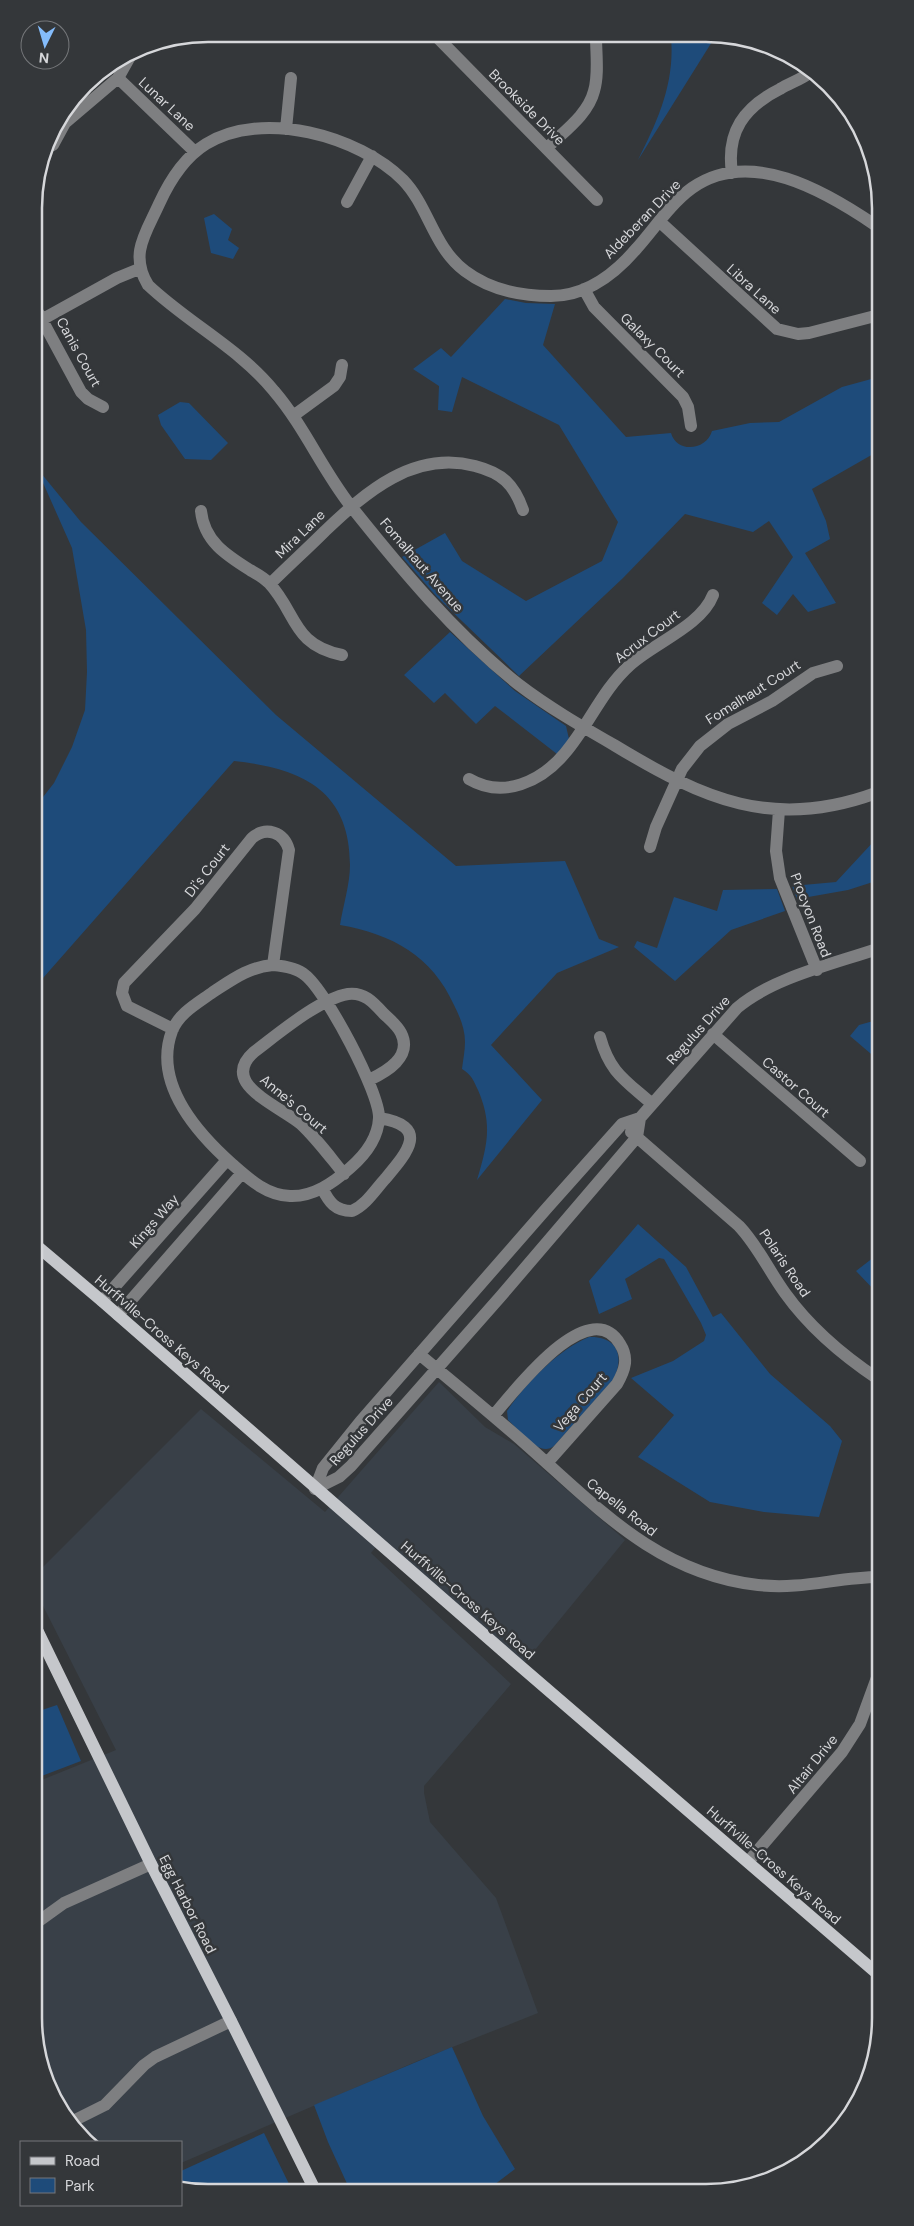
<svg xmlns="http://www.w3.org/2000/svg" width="914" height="2226" font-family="'DM Sans',sans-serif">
	<rect width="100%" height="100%" fill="#34373a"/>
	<!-- built -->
	<path fill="#394048" d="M439 1382 485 1427 514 1444 625 1540 521 1667 379 1543 371 1553 511 1684 424 1786V1793L430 1822 496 1898 538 2013 420 2060 181 2163V2142H88L57 2105 40 2063 39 1781 116 1750 38 1596V1572L201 1409 325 1512Z"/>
	<!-- green -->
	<path fill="#1e4b7a" d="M671 37H715L638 160C658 120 675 83 671 37Z
		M214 214 232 229 228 240 239 248 233 259 211 253 204 218Z
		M505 299 526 303 555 304 543 345 626 437 671 433C677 454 707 450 712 431L750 423 779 422 842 387 875 378V453L812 489 826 521 830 539 805 553 836 603 808 612 793 594 777 615 762 603 793 557 769 521 753 532 685 514 623 578 519 676 437 597 402 557 445 533 462 561 526 601 602 561 618 522 559 425 462 377 452 412 438 410 439 386 413 369 441 348 451 357Z
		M180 402 189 403 228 443 211 460 185 459 161 425 158 415Z
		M36 467 81 522 276 715 456 866 565 861 599 939 619 947 557 973 491 1045 542 1100 477 1180C487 1146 493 1125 478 1090 473 1080 472 1075 462 1069 463 1060 465 1051 465 1042 465 1029 460 1017 454 1005 432 956 392 934 340 925 343 906 350 884 350 865 350 789 300 768 234 761L36 986V806L54 783 72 747 85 710 87 672 86 630 72 548Z
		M450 632 515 691 566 726 569 739 557 754 495 706 476 724 445 693 434 703 404 675Z
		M874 830 876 835V881L848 890 797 899 792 886 836 882 875 840Z
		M777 889 785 911 731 930 675 981 634 947 637 941 657 948 674 897 717 911 723 890Z
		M877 1020V1059L850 1036 859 1025Z
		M638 1224 686 1267 713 1317 721 1313 770 1374 830 1426 842 1441 819 1517 764 1512 710 1502 638 1457 674 1415 631 1378 673 1361 704 1341 706 1335 701 1323 664 1259 659 1258 625 1279 632 1299 599 1314 589 1281Z
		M878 1254V1294L856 1271Z
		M589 1337C618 1336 625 1357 613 1380L554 1446C539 1458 519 1430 508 1420L507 1411C525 1384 559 1349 589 1337Z
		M57 1705 81 1761 39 1777V1711Z
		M452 2047 483 2116 515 2169 490 2188H349L328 2142 314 2105Z
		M264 2133 291 2188 181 2189V2171Z"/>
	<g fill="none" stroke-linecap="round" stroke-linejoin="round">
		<!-- minor -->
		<path stroke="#7e7f81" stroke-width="12" d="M435 35 597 200
			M118 78 195 152
			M286 129 291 78
			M53 145 65 123 118 78 132 53
			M547 148C563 132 588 115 594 91 599 74 596 54 596 36
			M732 173C726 132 744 107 780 89 790 83 802 79 811 72
			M347 202 372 156
			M660 222 777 329 798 334 809 333 875 316
			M875 225C825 191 750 147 692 188 671 203 654 229 637 248 615 274 586 296 551 296 519 296 490 290 465 271 433 247 429 207 403 180 359 136 262 109 206 144 185 157 169 182 159 204 146 233 129 254 148 285 188 323 239 348 274 391 304 426 322 469 350 505 401 569 454 633 518 684 548 707 581 726 614 745 703 799 773 831 876 793
			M584 289 594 307 683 397 688 407 691 426
			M34 305 81 392 88 399 103 407
			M43 319 117 278 139 269
			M293 416 334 386 340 377 342 365
			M201 511C204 541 226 555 250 570 257 574 263 577 269 583 297 613 292 645 342 655
			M270 584C288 566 307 549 325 531 366 492 414 450 475 466 502 473 514 484 523 510
			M469 779C503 799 541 782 565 753 589 725 602 690 630 665 654 643 701 626 713 595
			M779 810 776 851 780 878 817 970
			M650 847 656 827 682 769 700 746 728 724 772 701 813 673 837 666
			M273 965C284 966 297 968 305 975 326 991 380 1093 379 1118 378 1139 365 1155 350 1168 333 1183 313 1197 290 1196 266 1195 249 1179 232 1164 196 1132 153 1082 172 1031 179 1013 198 1003 213 992 233 979 249 967 273 965Z
			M173 1029 127 1006 122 993 124 983 195 909 252 838C266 826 284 832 289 850L273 965
			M713 1034 860 1161
			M600 1037C610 1073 625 1080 652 1104
			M631 1132 739 1226C758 1246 769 1271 785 1293 810 1328 842 1355 878 1379
			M344 1174C330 1157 317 1139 301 1124 286 1112 256 1098 246 1082 239 1070 245 1060 254 1052 278 1034 319 999 348 994 364 992 373 1002 383 1013 389 1019 397 1025 401 1033 413 1057 386 1072 369 1080
			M322 1188C329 1202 335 1211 352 1211 366 1205 375 1190 385 1179 407 1153 431 1126 379 1118
			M102 1301 227 1160
			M118 1315 242 1173
			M419 1354C456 1385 493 1415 529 1447 600 1510 659 1574 758 1585 803 1590 837 1577 879 1577
			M493 1416C513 1393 589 1292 620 1344 629 1358 625 1370 617 1384L547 1463
			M315 1489 323 1468 360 1422 547 1208 622 1124 640 1118 737 1008C772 978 833 964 877 949
			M315 1489 339 1477 351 1466 501 1296 637 1137 640 1118
			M748 1862 842 1752 860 1724 879 1672
			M39 1921 64 1903 151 1864
			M71 2122 105 2105 144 2065 155 2057 231 2021"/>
		<!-- major -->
		<path stroke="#c5c7cb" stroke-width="12" d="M37 1246 102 1301 512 1659 880 1976
			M38 1632 151 1864 231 2021 314 2188"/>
	</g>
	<g text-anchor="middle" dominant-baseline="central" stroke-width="5" stroke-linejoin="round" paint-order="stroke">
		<!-- street labels -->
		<g font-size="14" fill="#d6d7da" stroke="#34373a">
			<text transform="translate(167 104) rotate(43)">Lunar Lane</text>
			<text transform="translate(527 107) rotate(45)">Brookside Drive</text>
			<text transform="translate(642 219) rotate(-46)">Aldeberan Drive</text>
			<text transform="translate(754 289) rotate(42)">Libra Lane</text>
			<text transform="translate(653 345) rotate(45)">Galaxy Court</text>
			<text transform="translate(79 352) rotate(61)">Canis Court</text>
			<text transform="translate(300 534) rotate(-44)">Mira Lane</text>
			<text transform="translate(422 565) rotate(49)">Fomalhaut Avenue</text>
			<text transform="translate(647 636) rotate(-37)">Acrux Court</text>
			<text transform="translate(753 692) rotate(-32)">Fomalhaut Court</text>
			<text transform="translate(207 870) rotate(-52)">Di's Court</text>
			<text transform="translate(811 915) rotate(69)">Procyon Road</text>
			<text transform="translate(698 1030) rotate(-48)">Regulus Drive</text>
			<text transform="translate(796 1087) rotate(41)">Castor Court</text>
			<text transform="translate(294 1104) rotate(40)">Anne's Court</text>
			<text transform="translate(154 1221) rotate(-49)">Kings Way</text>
			<text transform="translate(785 1263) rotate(56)">Polaris Road</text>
			<text transform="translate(162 1334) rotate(41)">Hurffville-Cross Keys Road</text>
			<text transform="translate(580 1402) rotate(-49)">Vega Court</text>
			<text transform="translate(361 1431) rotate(-48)">Regulus Drive</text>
			<text transform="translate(622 1507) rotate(38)">Capella Road</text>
			<text transform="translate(468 1600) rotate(41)">Hurffville-Cross Keys Road</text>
			<text transform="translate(812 1764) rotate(-51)">Altair Drive</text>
			<text transform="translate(774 1865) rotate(41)">Hurffville-Cross Keys Road</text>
			<text transform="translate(188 1904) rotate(63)">Egg Harbor Road</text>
		</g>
	</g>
	<!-- crop -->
	<path d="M0 0H914V2226H0ZM208 42H706A166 166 0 0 1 872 208V2018A166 166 0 0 1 706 2184H208A166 166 0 0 1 42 2018V208A166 166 0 0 1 208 42Z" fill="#34373a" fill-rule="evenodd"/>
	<path fill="none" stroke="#d6d7da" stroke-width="2.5" d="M208 42H706A166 166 0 0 1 872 208V2018A166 166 0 0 1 706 2184H208A166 166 0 0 1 42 2018V208A166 166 0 0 1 208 42Z"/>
	<!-- legend -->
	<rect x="20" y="2141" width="162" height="65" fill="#34373a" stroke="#75777a"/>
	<rect x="30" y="2157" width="25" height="8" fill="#c5c7cb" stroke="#75777a"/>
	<text x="65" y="2166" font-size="15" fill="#d6d7da">Road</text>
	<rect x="30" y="2178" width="25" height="15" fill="#1e4b7a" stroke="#75777a"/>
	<text x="65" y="2191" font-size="15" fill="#d6d7da">Park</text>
	<!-- north arrow -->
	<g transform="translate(45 45) rotate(185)"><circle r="24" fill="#34373a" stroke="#75777a"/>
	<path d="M0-4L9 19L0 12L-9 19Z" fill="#84bcfb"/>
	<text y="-8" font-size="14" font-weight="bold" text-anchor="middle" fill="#d6d7da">N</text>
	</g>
</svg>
